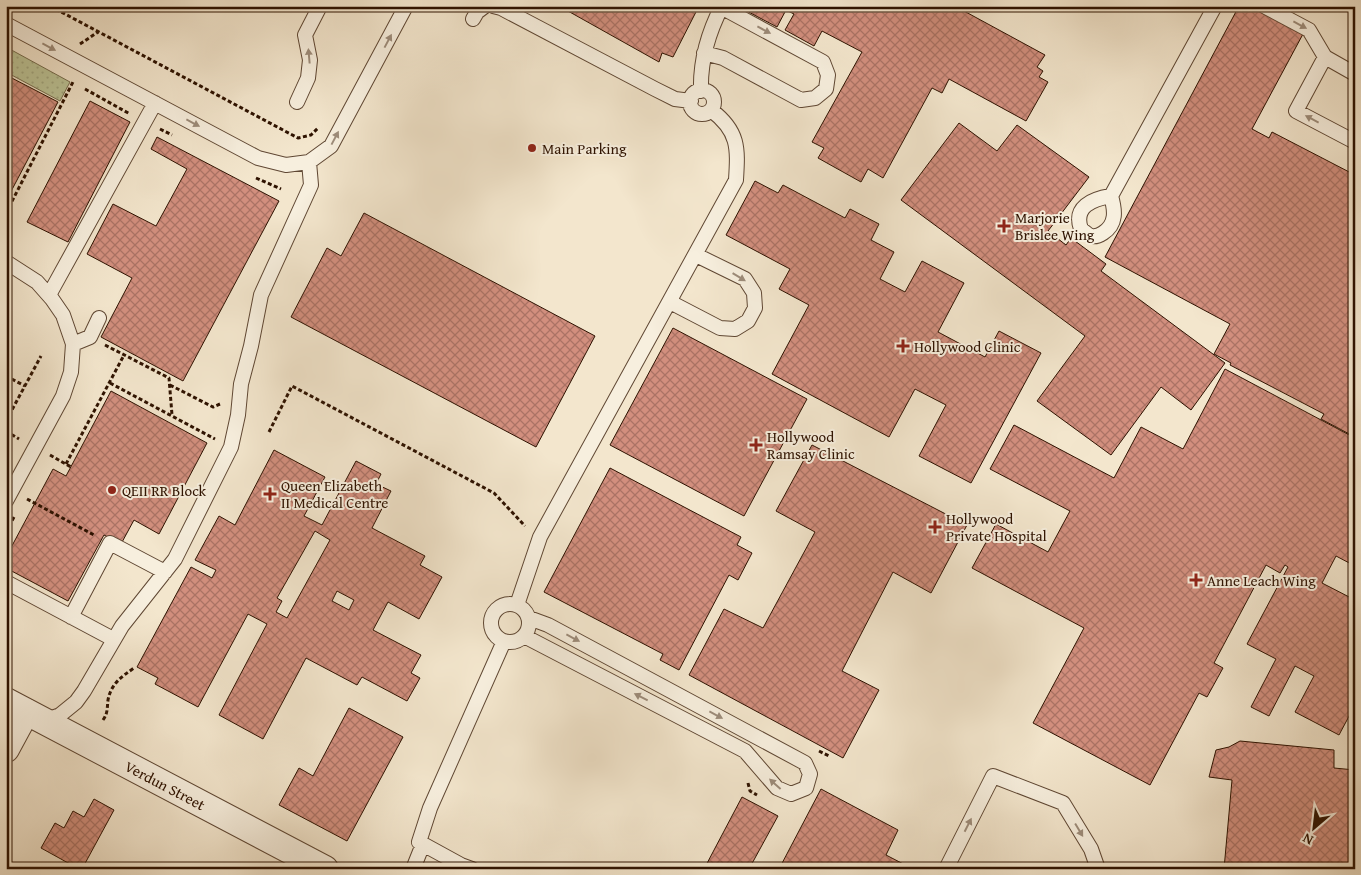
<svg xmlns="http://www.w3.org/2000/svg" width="1361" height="875" font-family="'Gentium Book Plus',serif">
	<defs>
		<pattern id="grass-dots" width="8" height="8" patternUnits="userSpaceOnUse" patternTransform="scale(1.25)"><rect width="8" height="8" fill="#bcc497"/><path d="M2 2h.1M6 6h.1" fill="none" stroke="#a2a780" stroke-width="1.8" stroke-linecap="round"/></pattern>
		<pattern id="building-cross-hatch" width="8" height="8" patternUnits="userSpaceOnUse" patternTransform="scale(1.25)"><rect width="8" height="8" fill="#d28f7e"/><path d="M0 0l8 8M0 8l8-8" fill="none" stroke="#ab7365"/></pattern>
	</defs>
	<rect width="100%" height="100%" fill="#f3e6cd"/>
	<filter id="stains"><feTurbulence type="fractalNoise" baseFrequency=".004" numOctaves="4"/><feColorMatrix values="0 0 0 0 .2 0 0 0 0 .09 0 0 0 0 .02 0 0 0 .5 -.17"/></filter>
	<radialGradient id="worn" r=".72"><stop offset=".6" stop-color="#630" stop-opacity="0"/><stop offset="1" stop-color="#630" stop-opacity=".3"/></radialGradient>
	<!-- grass -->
	<path fill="url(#grass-dots)" stroke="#756b4c" d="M6 47 70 82 60 101 6 72Z"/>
	<!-- building -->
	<path fill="url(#building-cross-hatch)" stroke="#2e1200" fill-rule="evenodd" d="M559 6H699L673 57 662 53 659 62Z
		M741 6H967L964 11 1045 55 1037 67 1043 71 1039 77 1048 82 1026 121 949 79 942 93 932 88 883 178 868 169 861 182 818 158 824 148 812 142 862 52 822 31 814 46 785 30 794 14 786 10 777 27 741 8Z
		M1239 6H1251L1303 34 1252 129 1269 138 1272 132 1355 175V437L1321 419 1324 414 1230 365 1231 363 1214 354 1230 324 1105 257Z
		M6 75 58 102 6 201Z
		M90 101 130 122 68 242 27 222Z
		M959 123 997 151 1017 125 1089 177 1048 231 1066 245 1071 238 1106 264 1101 271 1225 363 1191 410 1161 387 1111 455 1037 401 1085 336 901 200Z
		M157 137 279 201 183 381 101 337 132 278 87 254 113 204 156 226 187 169 151 149Z
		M755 181 778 193 783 185 845 218 850 209 879 224 871 240 894 252 880 279 905 292 922 261 964 283 938 332 985 357 999 331 1041 353 971 483 919 456 946 405 915 389 889 437 772 374 809 305 779 289 790 269 726 235Z
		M364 213 595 336 536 447 291 317 327 248 341 256Z
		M673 328 807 399 744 516 610 445Z
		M1225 369 1355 438V566L1336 556 1322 583 1355 600V705L1339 735 1295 712 1314 676 1295 666 1269 716 1251 707 1276 659 1247 644 1288 567 1285 565 1280 573 1266 565 1214 663 1223 668 1207 697 1199 693 1150 785 1033 723 1084 628 972 568 996 524 1048 552 1070 511 990 469 1014 425 1114 478 1141 427 1183 449Z
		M111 391 207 443 159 534 134 520 121 544 104 535 68 601 6 568V557L53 469 66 476Z
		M812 445 967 525 931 593 893 572 842 671 879 690 843 758 689 675 724 609 763 628 815 532 776 511Z
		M274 450 325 477 304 516 322 525 356 461 381 474 376 484 391 491 372 528 425 556 420 565 442 577 419 619 388 602 373 630 421 655 411 673 420 678 407 701 362 677 357 685 306 658 263 739 219 715 267 624 248 614 198 707 155 684 158 678 137 667 191 567 212 578 216 570 195 560 219 516 235 525ZM315 531 330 540 287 618 276 612 282 601 277 598ZM337 591 354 600 349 610 332 601Z
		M610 468 741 537 737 545 752 553 738 580 729 575 679 670 660 660 663 654 544 592Z
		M349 708 403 737 347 841 279 805 299 768 313 776Z
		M1240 741 1334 750V768L1355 770V869H1224L1232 780 1209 777 1216 750 1229 747Z
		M821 789 898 830 886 855 913 869H779Z
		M742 797 778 816 749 869H704Z
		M94 799 114 810 82 869H79L41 848 55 823 64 828 73 811 84 817Z"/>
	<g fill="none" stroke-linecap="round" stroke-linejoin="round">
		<!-- service casing -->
		<g stroke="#5f4733" stroke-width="16">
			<path id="service" d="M493 6 501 8 655 89 675 99 691 101
				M1264 6 1309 30 1325 57
				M473 19 477 12 485 6
				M6 24 258 158 286 165 309 162 331 146 406 6
				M704 53 723 58 801 100 815 98 826 89 828 75 823 62 721 7
				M1355 74 1325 57 1296 111 1355 142
				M690 102a12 12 0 1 1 24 0a12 12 0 1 1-24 0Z
				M701 91C700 61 708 33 722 6
				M297 102 308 78 310 60 305 35 320 6
				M1111 196C1092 199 1073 207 1081 229 1084 231 1088 235 1091 236 1095 237 1100 235 1103 233 1117 224 1115 210 1111 196L1215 6
				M6 262 37 282 52 299 63 315 73 344 71 372 63 396 6 501
				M49 295 155 103
				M670 302 720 328 735 329 748 321 755 308 754 293 745 279 696 255
				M73 344 90 337 99 318
				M6 582 113 639
				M491 623a19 19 0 1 1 38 0a19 19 0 1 1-38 0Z
				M517 605 540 537 736 180C738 148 739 131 711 110
				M71 617 110 543 165 572
				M524 636 745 751 777 788 791 794 806 788 810 774 805 763 548 625 529 618
				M44 721 60 715 76 702 84 691 122 626 175 559 231 447 238 415 241 384 251 346 261 295 311 185 309 162
				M413 869 423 844
				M472 869 461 865 419 842 430 808 504 641
				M946 869 993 776 1063 803 1091 849 1098 869"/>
		</g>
		<!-- minor casing -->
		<g stroke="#5f4733" stroke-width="28">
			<g id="minor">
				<path id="s1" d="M6 701 325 869"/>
				<path d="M6 749 26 712"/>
			</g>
		</g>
		<!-- path -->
		<path stroke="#2e1200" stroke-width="3" stroke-dasharray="4 2.5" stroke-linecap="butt" d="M50 6 298 138 311 135 318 128
			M80 44 98 32
			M85 89 130 114
			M160 129 172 135
			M256 178 281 189
			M6 213 74 80
			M105 345 169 378 172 415
			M6 376 25 386
			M110 383 215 439
			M170 385 213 407 220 404
			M6 421 41 356
			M6 431 19 439
			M269 432 292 386 494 493 525 526
			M50 455 71 467
			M66 464 124 355
			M27 499 94 535
			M6 532 14 517
			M103 720C108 713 107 708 108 700 111 684 121 677 134 668
			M819 751 829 756
			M748 783 750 791 757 795"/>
		<!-- service -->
		<use href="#service" stroke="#f7efde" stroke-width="14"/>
		<!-- minor -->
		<use href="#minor" stroke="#f7efde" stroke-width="26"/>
	</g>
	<!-- one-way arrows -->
	<defs><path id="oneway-solid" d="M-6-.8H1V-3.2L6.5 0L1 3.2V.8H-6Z" transform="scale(1.25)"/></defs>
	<g fill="#9d8c7a">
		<use href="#oneway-solid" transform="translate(1300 25) rotate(28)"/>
		<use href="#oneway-solid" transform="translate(764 30) rotate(28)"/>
		<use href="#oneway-solid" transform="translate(388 41) rotate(-62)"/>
		<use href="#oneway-solid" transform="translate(49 47) rotate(28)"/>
		<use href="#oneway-solid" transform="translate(309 56) rotate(-95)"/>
		<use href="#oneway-solid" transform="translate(1312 119) rotate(-152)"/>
		<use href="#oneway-solid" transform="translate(193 123) rotate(28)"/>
		<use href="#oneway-solid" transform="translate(335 138) rotate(-62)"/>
		<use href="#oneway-solid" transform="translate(739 277) rotate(31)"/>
		<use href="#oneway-solid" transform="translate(573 638) rotate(28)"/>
		<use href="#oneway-solid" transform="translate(641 697) rotate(-153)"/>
		<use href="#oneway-solid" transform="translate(716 715) rotate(28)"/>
		<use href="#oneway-solid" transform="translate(775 784) rotate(-138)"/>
		<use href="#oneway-solid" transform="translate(968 825) rotate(-63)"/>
		<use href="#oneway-solid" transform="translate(1079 830) rotate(59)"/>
	</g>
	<!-- markers -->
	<g fill="#8f2418" stroke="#f7efde" stroke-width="2">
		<circle cx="532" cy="148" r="5"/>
		<path d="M1001.5 218.5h5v5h5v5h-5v5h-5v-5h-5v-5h5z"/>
		<path d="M900.5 338.5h5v5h5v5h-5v5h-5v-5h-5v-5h5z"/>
		<path d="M753.5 437.5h5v5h5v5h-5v5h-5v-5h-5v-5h5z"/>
		<circle cx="112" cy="490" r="5"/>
		<path d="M267.5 486.5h5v5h5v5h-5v5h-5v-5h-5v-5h5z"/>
		<path d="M932.5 519.5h5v5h5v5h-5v5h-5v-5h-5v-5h5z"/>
		<path d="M1193.5 572.5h5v5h5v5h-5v5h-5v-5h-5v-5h5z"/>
	</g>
	<g text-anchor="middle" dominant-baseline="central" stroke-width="4" stroke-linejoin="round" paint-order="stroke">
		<!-- poi labels -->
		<g font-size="15" fill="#2e1200" stroke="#f7efde" text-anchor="start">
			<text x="542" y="148">Main Parking</text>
			<text x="1015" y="217">Marjorie<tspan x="1015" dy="17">Brislee Wing</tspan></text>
			<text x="914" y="346">Hollywood Clinic</text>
			<text x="767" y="436">Hollywood<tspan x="767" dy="17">Ramsay Clinic</tspan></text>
			<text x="281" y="485">Queen Elizabeth<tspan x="281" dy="17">II Medical Centre</tspan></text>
			<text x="122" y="490">QEII RR Block</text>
			<text x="946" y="518">Hollywood<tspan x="946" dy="17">Private Hospital</tspan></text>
			<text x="1207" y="580">Anne Leach Wing</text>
		</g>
		<!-- street labels -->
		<g font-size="15" fill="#2e1200" stroke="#f7efde">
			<text stroke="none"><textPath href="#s1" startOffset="180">Verdun Street</textPath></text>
		</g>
	</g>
	<!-- margin -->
	<rect width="1361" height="875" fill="none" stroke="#f3e6cd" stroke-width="25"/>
	<rect x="8" y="8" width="1346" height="860" fill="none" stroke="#2e1200" stroke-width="2.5"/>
	<rect x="12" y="12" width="1336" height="850" fill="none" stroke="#2e1200"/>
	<!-- north arrow -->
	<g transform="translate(1314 828) rotate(208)" stroke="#f7efde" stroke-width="4" paint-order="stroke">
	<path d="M0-4L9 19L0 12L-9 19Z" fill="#2e1200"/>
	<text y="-8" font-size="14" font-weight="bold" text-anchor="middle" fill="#2e1200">N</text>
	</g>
	<rect width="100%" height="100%" filter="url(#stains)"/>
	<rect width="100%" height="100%" fill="url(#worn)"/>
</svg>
